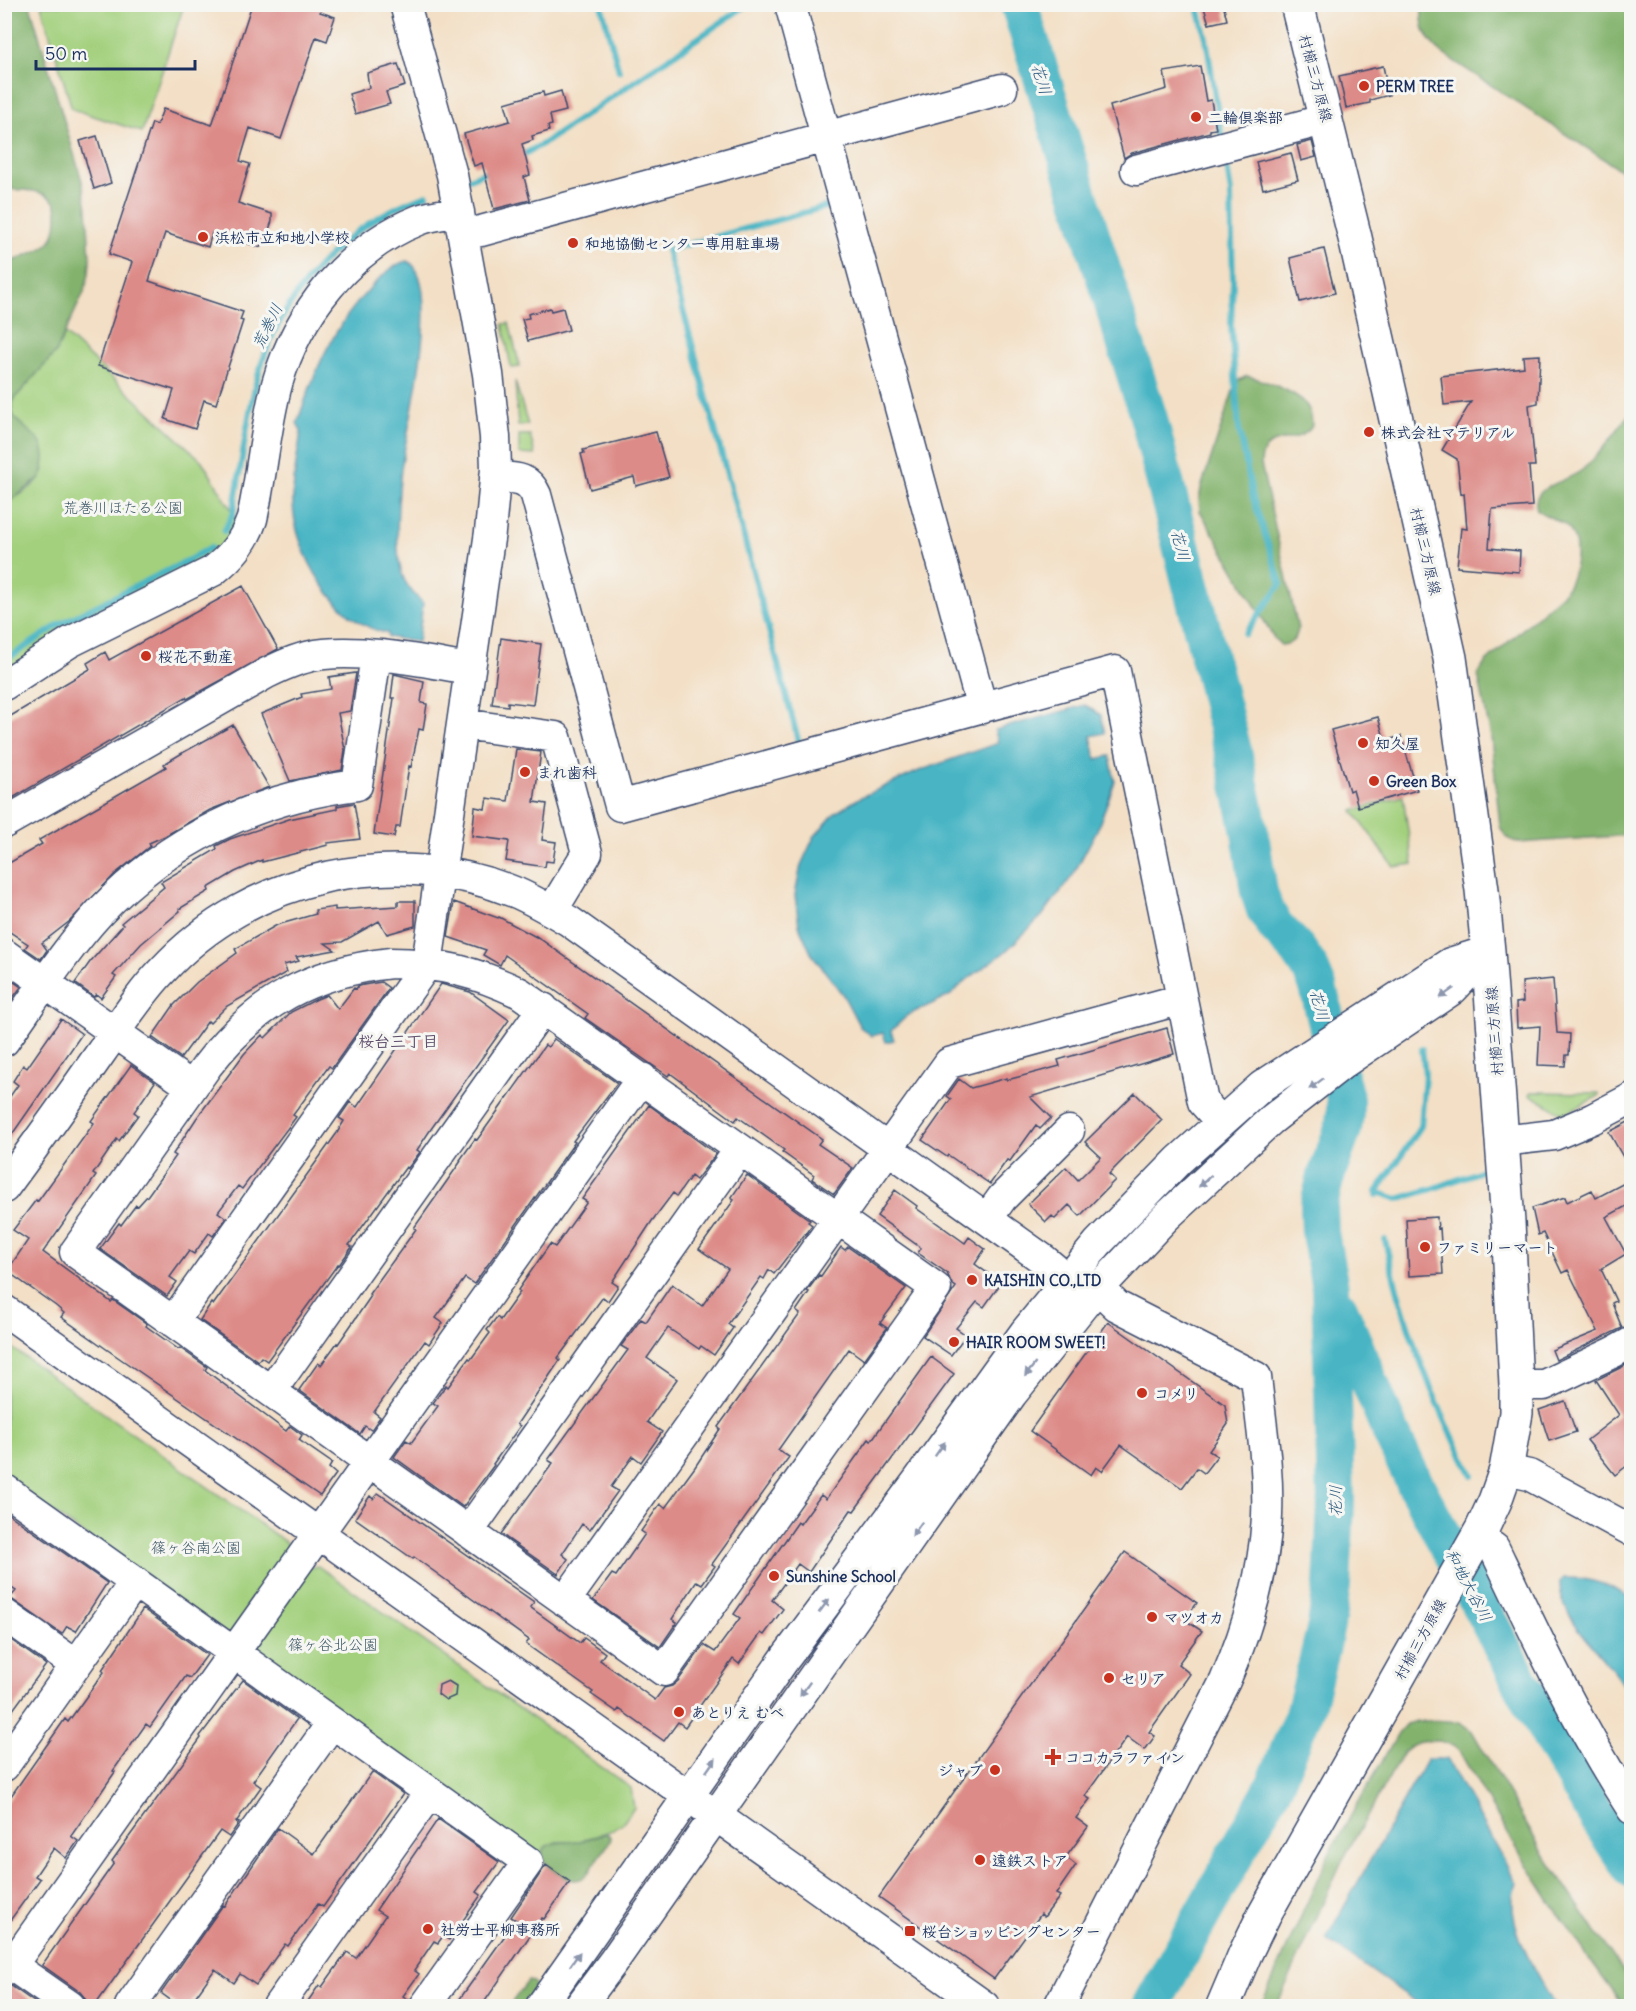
<svg xmlns="http://www.w3.org/2000/svg" width="1636" height="2011" font-family="Delius,'Klee One',sans-serif">
	<rect width="100%" height="100%" fill="#f6f6f2"/>
	<filter id="ink" filterUnits="userSpaceOnUse"><feTurbulence type="fractalNoise" baseFrequency=".0167" numOctaves="2"/><feDisplacementMap in="SourceGraphic" scale="12" xChannelSelector="R" yChannelSelector="G"/><feConvolveMatrix kernelMatrix="1 2 1 2 8 2 1 2 1" color-interpolation-filters="sRGB"/></filter>
	<filter id="wash" filterUnits="userSpaceOnUse"><feTurbulence type="fractalNoise" baseFrequency=".008" numOctaves="4" result="noise"/><feDisplacementMap in="SourceGraphic" scale="24" xChannelSelector="R" yChannelSelector="G"/><feGaussianBlur stdDeviation="1.35" result="paint"/><feColorMatrix in="noise" values="0 0 0 0 0 0 0 0 0 0 0 0 0 0 0 0 0 1.4 0 .05"/><feComposite in="paint" operator="in"/></filter>
	<g filter="url(#wash)">
		<rect width="100%" height="100%" fill="#f3dfc5"/>
		<!-- green -->
		<path fill="#a3d07d" stroke="#5f806e" stroke-width="1.5" d="M41 5H184L142 132 72 109Z
			M509 323 520 367 511 368 503 324Z
			M65 334 202 461 239 522 218 553 5 672V505C18 495 39 486 44 469L11 412V405L15 398 56 352Z
			M515 381 528 425 518 426Z
			M519 435H530L535 455 519 454Z
			M1403 796 1413 864 1394 867 1353 811Z
			M1531 1092 1599 1093V1096L1563 1114 1530 1095Z
			M5 1343 288 1544 290 1560 238 1632 225 1635 5 1478Z
			M318 1566 631 1788 634 1808 623 1823 610 1831 580 1841 556 1842 543 1850 538 1857 253 1655 251 1642 303 1569Z"/>
		<!-- forest -->
		<path fill="#82b26c" stroke="#4e7065" stroke-width="1.5" d="M5 4 30 5 82 181 87 208 90 259 89 274 84 292 56 352 15 398C2 420 32 427 41 444 46 454 44 466 41 477L5 505V274L9 264 13 261C40 248 57 250 57 215 57 206 55 200 47 196 36 189 17 190 5 189Z
			M1422 5H1631V177L1443 54C1426 40 1420 28 1422 5Z
			M1247 376C1261 379 1296 392 1305 403 1310 409 1312 419 1312 426 1299 448 1262 429 1261 464L1298 629C1296 640 1292 644 1281 645L1274 638 1200 511 1199 500 1201 488 1234 388 1239 380Z
			M1631 412V835L1519 843C1509 840 1504 836 1500 826L1491 737 1478 675 1485 663 1564 592C1576 576 1583 541 1566 526 1557 519 1546 517 1537 510 1535 503 1535 498 1540 493 1551 482 1569 480 1582 470 1601 454 1616 431 1631 412Z
			M1417 1721C1436 1721 1457 1717 1472 1731L1542 1851 1599 1937 1631 1982V2006H1624C1562 1926 1510 1839 1459 1751 1445 1737 1418 1737 1404 1751L1341 1863 1277 2006H1261L1328 1856 1398 1733 1406 1724Z
			M603 1834H608L611 1838 610 1842 586 1876C571 1888 553 1870 542 1859 540 1838 566 1843 580 1841 588 1839 596 1836 603 1834Z
			M528 1981 534 1982 536 1987 524 2006H509Z"/>
		<!-- water -->
		<path fill="#48b5c4" stroke="#327291" stroke-width="1.5" d="M407 261C446 278 406 434 401 469 398 498 394 547 402 574 406 586 414 595 423 603L418 642 388 637 387 633C337 625 294 552 293 504 292 480 298 454 301 431L297 423C316 368 332 327 373 285 382 276 394 264 407 261Z
			M1085 705 1101 715 1105 733 1091 736 1096 759 1110 756 1115 782 1097 830 1073 875 1042 916 1005 952 964 982 951 995 908 1015 891 1031 894 1040 886 1042 883 1033 872 1036 860 1027 843 995 811 953 799 926 795 895 801 865 814 837 835 813 861 797 919 771 998 743 995 730Z
			M1564 1578C1590 1577 1609 1585 1631 1598V1700C1617 1661 1557 1624 1560 1581Z
			M1427 1759H1447L1517 1883C1500 1917 1538 1977 1555 2006H1422L1326 1939Z"/>
		<g fill="none" stroke-linecap="round" stroke-linejoin="round">
			<!-- stream -->
			<path stroke="#48b5c4" stroke-width="6" d="M601 4 619 71
				M1197 4 1206 38 1222 139
				M1225 155 1231 192 1233 282 1231 325 1239 429 1253 498 1281 584 1245 634
				M519 157 546 142 748 4
				M469 179 491 170
				M224 531 233 514C241 469 246 423 257 379 280 295 345 222 427 195
				M4 661 60 624 189 560 211 547
				M799 743 667 250 836 204
				M1377 1192 1398 1199 1432 1189 1489 1168
				M1377 1195V1192L1421 1126 1425 1074 1422 1049
				M1385 1240C1404 1327 1431 1397 1472 1475"/>
			<!-- river -->
			<path stroke="#48b5c4" stroke-width="38" d="M1019 4 1149 419 1233 751 1250 833 1259 892 1265 910 1276 927 1298 950 1310 968 1318 987 1345 1098V1114L1343 1129 1325 1179 1319 1205 1320 1233 1330 1288 1336 1502 1332 1585 1326 1626 1306 1707 1275 1784 1151 2006
				M1339 1308 1391 1433 1416 1486 1547 1731 1597 1817 1632 1870"/>
		</g>
		<g id="blocks">
			<!-- building -->
			<path fill="#dd8b88" d="M252 4H323L320 12 335 17 327 41 316 37 281 139 250 128 240 161 250 164 238 203 272 214V221L265 241H262L260 247 212 233 208 247 165 233 149 281 243 312 240 320 243 321 216 404 204 400 195 429 165 419 174 390 98 366 132 262 109 254 152 123 157 125 163 109 212 125Z
				M1203 4H1223L1227 20 1209 24Z
				M398 64 405 86 386 92 390 104 355 114 349 94 369 88 367 73Z
				M1200 66 1206 101 1211 100 1216 129 1210 130V132L1132 153 1124 158 1110 106 1167 89 1164 72Z
				M1383 66 1389 95 1370 100V103L1346 108 1339 76Z
				M561 91 566 111 550 115 552 125 548 126 549 131 532 136 533 140 522 144 530 175 524 177 530 200 494 209 482 163 474 166 464 134 510 121 505 103 543 92 544 96Z
				M97 136 111 183 94 189 80 141Z
				M1312 141 1316 157 1301 161 1297 145Z
				M1291 153 1298 180 1263 189 1256 162Z
				M1324 249 1335 293 1300 302 1290 258Z
				M550 308 551 311 563 308 569 330 528 341 522 319 529 318 528 314Z
				M1540 355 1538 403 1529 405 1535 466H1529L1532 506 1492 509 1489 548 1520 551 1519 572 1457 567 1461 528 1467 529 1464 493 1461 494 1457 459 1442 450 1471 402 1444 405 1441 376 1524 367 1523 356Z
				M656 432 669 477 636 486 634 477 590 489 581 454 584 453 583 450Z
				M243 586 278 649 187 699 186 697 4 803V720L90 669 87 663 105 652 109 660Z
				M501 638 541 644 533 705 508 702V706L492 704Z
				M356 673 350 711 338 713 345 750 342 770 290 781 261 714 302 697 301 694 331 689 329 677Z
				M394 674 424 681 421 703 427 704 423 730 419 729 411 767 409 766 400 827H396L394 837 374 834 394 698H391Z
				M1378 717 1385 741 1401 736 1417 790 1358 807 1353 789 1349 791 1331 730Z
				M233 725 269 787 210 810 165 836 149 843 150 846 115 874 70 921 42 943 47 950 41 959 25 948 28 944 4 928V866L42 844 39 840 166 767 164 764 184 752Z
				M516 749 541 752 534 802 547 804 542 840 556 842 553 862 546 861 545 867 506 861 509 841 472 836 475 807 485 809 487 798 508 801Z
				M354 803 360 839 327 843 328 845 262 862V860L235 872 208 888 209 891 179 909 180 911 141 944 113 975 116 977 101 998 96 994 94 997 75 983 90 962 123 925 121 923 164 887 161 882 217 849 216 846 230 839 289 819 337 809V806Z
				M398 901H415V926L387 934 379 921 342 942 325 943 335 950 296 957 299 961 284 965 287 972 227 1006 210 1023 208 1021 181 1058 152 1037 174 1005 197 982 237 953 235 949 277 925 316 914 315 910 335 907V910L398 906Z
				M454 902 498 918 499 917 536 937V936L822 1139 818 1144 853 1168 834 1194 812 1179 814 1175 782 1152 784 1150 738 1117 735 1121 670 1073 668 1076 585 1018 588 1014 505 955 500 965 483 955 486 950 448 937Z
				M4 975 21 987 4 1010Z
				M1553 979 1557 1033 1570 1034 1569 1055H1566L1565 1066 1538 1065 1540 1026 1517 1028 1516 1003 1523 1002 1522 982Z
				M381 982 389 988 332 1068 329 1066 293 1115 296 1117 242 1189 238 1186 218 1212 226 1218 213 1236 209 1233 194 1254 189 1251 170 1277 177 1282 167 1296 100 1249 119 1223 121 1225 136 1205 138 1206 148 1195 176 1156 173 1154 196 1119 244 1054 262 1035 265 1038 291 1012 317 999 327 995 338 1009 354 988 356 989 358 986Z
				M441 984 470 992 509 1020 431 1129 417 1150 420 1152 408 1168 406 1167 349 1245 352 1247 339 1265 338 1264 267 1361 261 1357 258 1361 200 1320 211 1303 213 1305 337 1133 344 1121 339 1118 350 1102 357 1107Z
				M61 1019 82 1034 4 1146V1105L18 1085 13 1081 23 1065 27 1068Z
				M1167 1028 1174 1054 1030 1097 1051 1118 1040 1129 1036 1125 1010 1161 1007 1160 990 1184 948 1155 947 1157 922 1140 951 1099 947 1096 959 1079 971 1088 1007 1078V1080L1060 1066 1058 1060Z
				M554 1039 617 1083 573 1141 575 1142 474 1284 465 1278 436 1318 443 1323 429 1344 425 1341 374 1412 380 1417 371 1430 365 1426 360 1434 299 1390 318 1363 321 1365 337 1343 338 1344 371 1296 369 1294 416 1229 414 1228 461 1161 460 1160 475 1139 477 1140 545 1045 548 1047Z
				M131 1065 155 1082 134 1112 138 1115 119 1141 117 1139 93 1174 96 1176 43 1252 111 1302 113 1300 147 1324 146 1326 178 1349 180 1348 207 1367 205 1370 286 1431 290 1426 302 1435 299 1440 332 1463 329 1468 336 1474 320 1496 112 1353 61 1317 64 1313 56 1306 7 1271 28 1240 13 1230 36 1200 38 1201 46 1190 94 1123 91 1121Z
				M1135 1093 1162 1120 1109 1174 1115 1180 1080 1216 1069 1205 1055 1219 1052 1216 1046 1222 1028 1204 1066 1167 1078 1180 1101 1157 1085 1142Z
				M649 1105 716 1154 696 1180 691 1176 677 1196 673 1193 652 1221 612 1282 618 1286 608 1301 603 1297 558 1358 560 1360 517 1424 520 1426 493 1464 494 1465 463 1507 394 1457 406 1440 411 1443 438 1406 433 1403 446 1385 448 1387 469 1358 471 1359 490 1333 487 1330 497 1317 500 1320 520 1292 518 1290 550 1244 555 1247 587 1202 582 1199Z
				M1632 1120V1173L1609 1132Z
				M747 1175 810 1220 808 1222 812 1225 774 1274 769 1270 764 1279 761 1277 728 1324 733 1328 714 1355 701 1346 699 1349 668 1328 647 1358 677 1379 647 1422 662 1432 641 1462 633 1456 611 1487 618 1491 590 1530 582 1524 562 1554 568 1559 558 1574 501 1534 553 1463 548 1460 628 1350 621 1346 641 1319 646 1322 672 1284 702 1306 728 1269 699 1249 734 1200 731 1198Z
				M1632 1179V1203L1606 1217 1626 1254 1601 1269 1616 1301 1612 1303 1622 1328 1556 1360 1552 1350 1598 1331 1568 1270 1562 1273 1543 1233 1538 1235 1532 1208 1565 1197 1567 1202 1592 1190 1596 1198Z
				M895 1190 917 1206 916 1208 965 1243 969 1237 985 1249 975 1264 1001 1283 984 1307 977 1302 956 1328 966 1335 951 1355 923 1336 956 1287 952 1284 947 1273 918 1253 921 1248 877 1216Z
				M1437 1217 1438 1229 1440 1228 1443 1274 1409 1276 1406 1219Z
				M841 1247 845 1250 848 1247 906 1288 880 1323 887 1328 864 1360 849 1349 778 1450 789 1457 712 1564 715 1566 702 1584 697 1581 672 1619 677 1622 660 1647 593 1600 612 1574 616 1576 645 1534 641 1531 660 1504 665 1508 695 1467 720 1429 718 1427 800 1314 796 1311 809 1292 807 1291 819 1275 821 1276Z
				M1108 1322 1225 1405 1228 1424 1209 1451 1217 1456 1204 1473 1197 1468 1182 1488 1121 1445 1102 1471 1096 1467 1091 1475 1030 1431Z
				M931 1357 954 1374 854 1511 851 1510 809 1572 798 1564 772 1600 783 1609 764 1635 761 1633 739 1664 733 1659 685 1727 678 1722 664 1741 619 1709 617 1712 591 1694 593 1692 526 1644 529 1640 414 1557 413 1559 355 1518 370 1496 373 1499 378 1493 534 1602 530 1607 580 1643 584 1638 605 1653 600 1660 655 1700 664 1688 672 1686 678 1681 704 1645 715 1652 740 1618 734 1614 798 1522 800 1524 821 1495 826 1499 869 1439 871 1441Z
				M1632 1362V1462L1615 1475 1587 1440 1619 1415 1596 1380Z
				M1565 1401 1576 1432 1549 1441 1539 1410Z
				M4 1511 107 1583 76 1631 67 1626 62 1634 10 1598 16 1591 4 1583Z
				M1125 1552 1197 1603 1185 1620 1202 1631 1178 1664 1190 1674 1149 1732 1155 1736 1145 1750 1127 1737 1085 1796 1090 1799 1076 1818 1088 1827 1066 1857 1076 1865 1056 1894 1060 1896 1044 1917 1041 1914 994 1979 879 1897Z
				M143 1609 207 1655 190 1678 186 1676 150 1727 146 1724 113 1771 115 1772 71 1836 78 1841 66 1858 54 1848 35 1876 40 1879 4 1929V1806L65 1719 68 1722 104 1672 102 1670Z
				M4 1635 46 1665 4 1722Z
				M243 1680 297 1719 253 1781 261 1787 236 1822 239 1823 229 1837 220 1831 94 2007H87L85 1998 80 1992 42 1965 114 1863 112 1861 129 1837 201 1738 200 1736Z
				M448 1681 456 1686 455 1696 446 1700 438 1694 439 1685Z
				M372 1772 403 1794 323 1907 318 1904 288 1946 285 1944 256 1985 240 1974 234 1983 215 1969 188 2007H180L161 1993 223 1905 225 1906 278 1828 314 1854Z
				M438 1819 499 1862 477 1892 481 1895 449 1940 443 1936 438 1943 434 1941 414 1970 419 1974 403 1996 409 2000 408 2007H304L319 1985 322 1987 347 1952 356 1958 385 1916 376 1910Z
				M546 1865 570 1882 544 1919 542 1918 481 2007H454L516 1920 511 1917Z
				M4 1981 41 2007H4Z"/>
		</g>
	</g>
	<g filter="url(#ink)">
		<use href="#blocks" fill-opacity="0" stroke="#3b496d" stroke-width="1.5"/>
		<g fill="none" stroke-linecap="round" stroke-linejoin="round">
			<!-- minor casing -->
			<g stroke="#3b496d" stroke-width="33">
				<path id="minor" d="M790 4 982 708
					M1136 170 1327 119
					M463 234 481 231 1002 89
					M495 477C513 478 528 476 536 495L620 806 1115 671 1203 1102 1221 1122
					M4 685 70 642 213 571C232 556 244 542 252 519 262 475 265 428 277 384 297 313 350 247 419 220 431 215 446 214 459 212
					M462 724 556 737 587 853 552 911
					M4 823 267 673C285 664 303 656 324 654 367 649 426 662 470 669
					M4 954 192 1087
					M391 963C440 963 476 972 520 993L936 1288 664 1671 75 1252 207 1066C256 1002 311 972 391 963Z
					M4 1041C35 998 64 951 100 912 168 840 258 797 357 785L376 655
					M1502 1141 1554 1135 1592 1119 1632 1098
					M4 1188C37 1143 70 1097 102 1051 121 1024 139 995 162 971 251 874 395 843 517 893 535 901 552 911 569 921L1044 1260 1067 1279
					M987 1219 1002 1198 1069 1131
					M4 1310 984 2006
					M173 1322 427 964 490 532 496 469 495 437 488 374 452 175 405 4
					M1516 1385H1544L1614 1352 1632 1342
					M271 1391 543 1008
					M1506 1470 1529 1475 1632 1531
					M4 1489 528 1862 425 2006
					M468 1532 740 1149
					M1477 1538 1494 1548C1536 1636 1578 1726 1632 1809
					M565 1601 949 1063 1182 999
					M4 1614 76 1665
					M4 1766 135 1582
					M4 1960 70 2006
					M12 1965 642 1078
					M130 2006 332 1723
					M278 2006 430 1792
					M541 2006 786 1657 919 1479 1025 1332 1098 1243 1179 1160 1262 1086 1450 963 1488 951
					M580 2006 613 1962 1012 1394 1085 1303 1165 1218 1271 1120 1345 1062 1453 989 1486 954
					M1059 2006 1225 1681C1248 1628 1264 1573 1267 1516 1269 1469 1261 1423 1256 1377L1117 1306 1098 1288"/>
			</g>
			<!-- major casing -->
			<g stroke="#3b496d" stroke-width="36">
				<path id="major" d="M1223 2006 1245 1954 1264 1915 1482 1529 1495 1501 1506 1470 1516 1413V1385L1508 1222 1488 951 1482 890 1450 658 1355 238 1297 4"/>
			</g>
			<!-- minor -->
			<use href="#minor" stroke="#fff" stroke-width="30"/>
			<!-- major -->
			<use href="#major" stroke="#fff" stroke-width="33"/>
		</g>
		<!-- one-way arrows -->
		<defs><path id="oneway-solid" d="M-6-.8H1V-3.2L6.5 0L1 3.2V.8H-6Z" transform="scale(1.5)"/></defs>
		<g fill="#8d97ae">
			<use href="#oneway-solid" transform="translate(1447 993) rotate(144)"/>
			<use href="#oneway-solid" transform="translate(1316 1084) rotate(143)"/>
			<use href="#oneway-solid" transform="translate(1205 1181) rotate(137)"/>
			<use href="#oneway-solid" transform="translate(1030 1370) rotate(128)"/>
			<use href="#oneway-solid" transform="translate(940 1449) rotate(-55)"/>
			<use href="#oneway-solid" transform="translate(917 1529) rotate(125)"/>
			<use href="#oneway-solid" transform="translate(824 1606) rotate(-53)"/>
			<use href="#oneway-solid" transform="translate(805 1689) rotate(125)"/>
			<use href="#oneway-solid" transform="translate(711 1765) rotate(-55)"/>
			<use href="#oneway-solid" transform="translate(575 1959) rotate(-55)"/>
		</g>
	</g>
	<!-- markers -->
	<g fill="#c8321e" stroke="#f6f6f2" stroke-width="2">
		<circle cx="1364" cy="86" r="6"/>
		<circle cx="1196" cy="117" r="6"/>
		<circle cx="203" cy="237" r="6"/>
		<circle cx="573" cy="243" r="6"/>
		<circle cx="1369" cy="432" r="6"/>
		<circle cx="146" cy="656" r="6"/>
		<circle cx="1363" cy="743" r="6"/>
		<circle cx="525" cy="772" r="6"/>
		<circle cx="1374" cy="781" r="6"/>
		<circle cx="1425" cy="1247" r="6"/>
		<circle cx="972" cy="1280" r="6"/>
		<circle cx="954" cy="1342" r="6"/>
		<circle cx="1142" cy="1393" r="6"/>
		<circle cx="774" cy="1576" r="6"/>
		<circle cx="1152" cy="1617" r="6"/>
		<circle cx="1109" cy="1678" r="6"/>
		<circle cx="679" cy="1712" r="6"/>
		<path d="M1050 1748h6v6h6v6h-6v6h-6v-6h-6v-6h6z"/>
		<circle cx="995" cy="1770" r="6"/>
		<circle cx="980" cy="1860" r="6"/>
		<circle cx="428" cy="1929" r="6"/>
		<rect x="904" y="1925" width="12" height="12" rx="3"/>
	</g>
	<g text-anchor="middle" dominant-baseline="central" stroke-width="6" stroke-linejoin="round" paint-order="stroke">
		<!-- street labels -->
		<g font-size="15" fill="#1b2f5e" stroke="#f6f6f2">
			<text transform="translate(1316 78) rotate(75)">村櫛三方原線</text>
			<text transform="translate(1426 551) rotate(77)">村櫛三方原線</text>
			<text transform="translate(1494 1031) rotate(-94)">村櫛三方原線</text>
			<text transform="translate(1420 1639) rotate(-61)">村櫛三方原線</text>
		</g>
		<!-- poi labels -->
		<g font-size="15" font-weight="bold" fill="#1b2f5e" stroke="#f6f6f2" text-anchor="start">
			<text x="1376" y="86">PERM TREE</text>
			<text x="1208" y="117">二輪倶楽部</text>
			<text x="215" y="237">浜松市立和地小学校</text>
			<text x="585" y="243">和地協働センター専用駐車場</text>
			<text x="1381" y="432">株式会社マテリアル</text>
			<text x="158" y="656">桜花不動産</text>
			<text x="1375" y="743">知久屋</text>
			<text x="537" y="772">まれ歯科</text>
			<text x="1386" y="781">Green Box</text>
			<text x="1437" y="1247">ファミリーマート</text>
			<text x="984" y="1280">KAISHIN CO.,LTD</text>
			<text x="966" y="1342">HAIR ROOM SWEET!</text>
			<text x="1154" y="1393">コメリ</text>
			<text x="786" y="1576">Sunshine School</text>
			<text x="1164" y="1617">マツオカ</text>
			<text x="1121" y="1678">セリア</text>
			<text x="691" y="1712">あとりえ むべ</text>
			<text x="1065" y="1757">ココカラファイン</text>
			<text x="983" y="1770" text-anchor="end">ジャブ</text>
			<text x="992" y="1860">遠鉄ストア</text>
			<text x="440" y="1929">社労士平柳事務所</text>
			<text x="922" y="1931">桜台ショッピングセンター</text>
		</g>
		<!-- park labels -->
		<g font-size="15" fill="#3d5766" stroke="#f6f6f2">
			<text x="123" y="507">荒巻川ほたる公園</text>
			<text x="196" y="1547">篠ヶ谷南公園</text>
			<text x="333" y="1644">篠ヶ谷北公園</text>
		</g>
		<!-- water labels -->
		<g font-size="16" font-style="italic" fill="#28577d" stroke="#f6f6f2">
			<text transform="translate(1042 79) rotate(73)">花川</text>
			<text transform="translate(267 326) rotate(-64)">荒巻川</text>
			<text transform="translate(1181 545) rotate(76)">花川</text>
			<text transform="translate(1320 1005) rotate(75)">花川</text>
			<text transform="translate(1335 1501) rotate(-89)">花川</text>
			<text transform="translate(1469 1585) rotate(62)">和地大谷川</text>
		</g>
		<!-- neighbourhood labels -->
		<g font-size="16" font-weight="bold" fill="#5f4f6d" stroke="#f6f6f2">
			<text x="398" y="1041">桜台三丁目</text>
		</g>
	</g>
	<!-- margin -->
	<rect width="1636" height="2011" fill="none" stroke="#f6f6f2" stroke-width="24"/>
	<!-- scale -->
	<path d="M36 60v9h159v-9" fill="none" stroke="#1b2f5e" stroke-width="3"/>
	<text x="45" y="60" font-size="18" fill="#1b2f5e" stroke="#f6f6f2" stroke-width="4.5" paint-order="stroke">50 m</text>
</svg>
